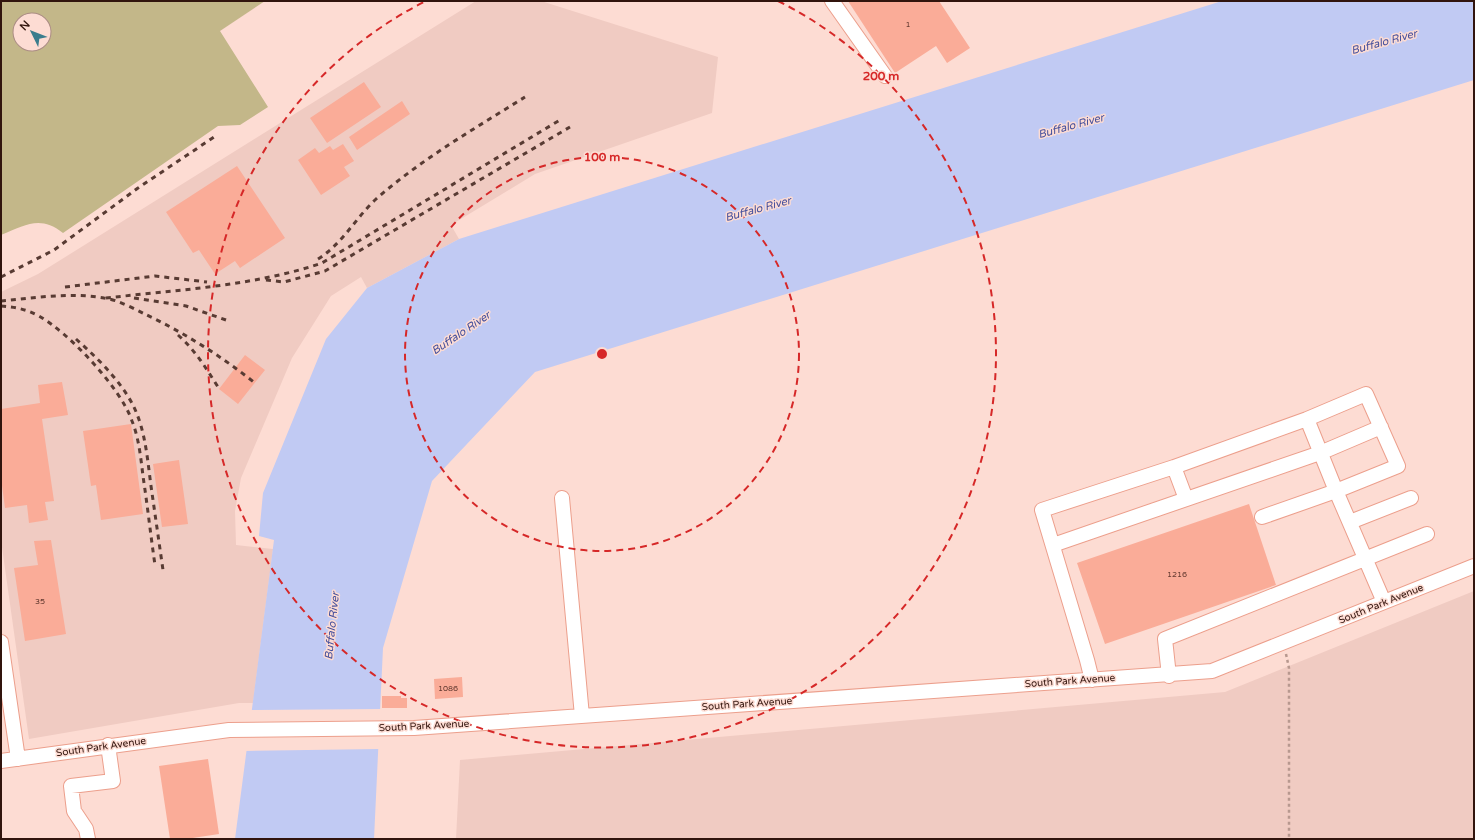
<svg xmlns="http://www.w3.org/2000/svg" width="1475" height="840" font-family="'Varela Round',sans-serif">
	<rect width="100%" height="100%" fill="#fddcd3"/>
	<!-- built -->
	<path fill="#f0cbc2" d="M476 1H541L718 57 712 113 535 174 451 225 459 239 367 288 361 277 331 296 292 358 241 478 235 511 236 545 273 549 253 703H239L29 739 1 540V292L38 274Z
		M1474 591V839H456L460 760 1225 692Z"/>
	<!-- green -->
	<path fill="#c3b789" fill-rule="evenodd" d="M1 1H265L220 31 268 107 240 125 218 126 63 233C40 215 26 225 1 235ZM20 20H44V44H20Z"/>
	<!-- water -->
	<path fill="#c1caf3" d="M1222 1H1474V80L535 372 432 481 383 648 374 839H235L274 540 259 536 263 493 326 339 367 288 459 239Z"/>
	<!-- pier -->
	<path fill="#fddcd3" d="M382 709 379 749 245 751 250 710Z"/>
	<!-- building -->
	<path fill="#faac98" d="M848 1H939L970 48 947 63 936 46 895 73Z
		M364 82 381 107 327 143 310 118Z
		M402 101 410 114 357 150 349 137Z
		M343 144 354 161 344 167 350 176 321 195 298 160 315 148 319 153 330 146 333 150Z
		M237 166 285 238 240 268 235 261 215 274 199 250 193 253 166 212Z
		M245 355 265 370 238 404 219 389Z
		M62 382 68 415 42 419 54 501 45 502 48 520 29 523 27 505 5 508 1 478V409L40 403 38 385Z
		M131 424 143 514 101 520 96 485 91 486 83 431Z
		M179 460 188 524 162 527 153 464Z
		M1249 504 1276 585 1105 644 1077 563Z
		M51 540 66 634 25 641 14 568 38 565 34 541Z
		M462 677 463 697 435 699 434 679Z
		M382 696H401V698H407V708H382Z
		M208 759 219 834 186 839H170L159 766Z"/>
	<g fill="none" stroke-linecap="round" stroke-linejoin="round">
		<!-- minor casing -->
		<g stroke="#ec9f8c" stroke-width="16">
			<path id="minor" d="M832 1 885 76
				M1174 467 1186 499
				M562 498 582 716
				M1262 517 1336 491 1398 466 1366 394 1307 419
				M1350 522 1411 498
				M1053 545 1320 453 1381 427
				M1 642 18 759
				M1169 676 1165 639 1427 534
				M1092 680 1087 660 1042 510 1174 467 1307 419 1336 491 1384 602
				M1 761 229 730 414 728 1212 671 1474 566
				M88 839 86 829 74 811 71 786 113 781 108 745"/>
		</g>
		<!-- path -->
		<path stroke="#b7988f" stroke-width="2.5" stroke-dasharray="3 3" stroke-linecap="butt" d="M1286 654 1289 668V839"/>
		<!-- minor -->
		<use href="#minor" stroke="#fff" stroke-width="14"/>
		<!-- rail -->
		<path stroke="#583b33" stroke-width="3" stroke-dasharray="5 5" stroke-linecap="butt" d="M318 259C342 244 355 219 375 200 420 160 474 129 525 97
			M1 277 54 250 138 188 217 135
			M266 280 284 282 325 271 570 127
			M65 287 155 276 207 282
			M106 298C176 290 255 286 322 263L560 120
			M134 298 186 306 226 320
			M1 301C35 298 70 292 104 298 119 300 134 309 147 315 186 334 221 356 255 383
			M1 306C15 307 26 309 39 316 69 333 121 388 132 421 140 441 141 463 144 483 148 510 151 538 155 565
			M178 335C195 350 206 368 218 387
			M76 339C95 356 115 375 129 398 145 424 147 456 151 486 155 514 159 542 163 570"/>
	</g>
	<!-- distance rings -->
	<g fill="none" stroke="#d62828" stroke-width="2" stroke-dasharray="7 5">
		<circle cx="602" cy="354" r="197"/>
		<path d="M778 1A394 394 0 1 1 426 1"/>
	</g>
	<g text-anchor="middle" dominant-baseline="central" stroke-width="3" stroke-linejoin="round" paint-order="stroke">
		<!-- number labels -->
		<g font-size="8" fill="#633a30">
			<text x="908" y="24">1</text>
			<text x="1177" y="574">1216</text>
			<text x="40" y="601">35</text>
			<text x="448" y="688">1086</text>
		</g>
		<!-- street labels -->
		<g font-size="10" fill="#31140d" stroke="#fddcd3">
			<text transform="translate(1381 604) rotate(-22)">South Park Avenue</text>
			<text transform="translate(1070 681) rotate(-4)">South Park Avenue</text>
			<text transform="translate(747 704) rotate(-4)">South Park Avenue</text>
			<text transform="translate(424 726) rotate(-3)">South Park Avenue</text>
			<text transform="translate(101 747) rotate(-8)">South Park Avenue</text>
		</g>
		<!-- water labels -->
		<g font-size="11" font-style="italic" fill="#424d9b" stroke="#fddcd3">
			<text transform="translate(1384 42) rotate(-15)">Buffalo River</text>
			<text transform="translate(1071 126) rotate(-15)">Buffalo River</text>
			<text transform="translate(758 209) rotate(-15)">Buffalo River</text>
			<text transform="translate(461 333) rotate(-34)">Buffalo River</text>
			<text transform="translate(332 626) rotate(-84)">Buffalo River</text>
		</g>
	</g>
	<circle cx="602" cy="354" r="6" fill="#d62828" stroke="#fddcd3" stroke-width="2"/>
	<g font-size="12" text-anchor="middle" font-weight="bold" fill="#d62828" stroke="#fddcd3" stroke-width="3" stroke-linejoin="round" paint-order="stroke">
		<text x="881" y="80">200 m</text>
		<text x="602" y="161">100 m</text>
	</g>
	<!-- border -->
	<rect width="1475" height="840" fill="none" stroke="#31140d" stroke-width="4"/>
	<!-- north arrow -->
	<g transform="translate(32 32) rotate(313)"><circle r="19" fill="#fddcd3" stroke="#ab8c84"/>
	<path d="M0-3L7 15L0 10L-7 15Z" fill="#3a7d8d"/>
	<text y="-6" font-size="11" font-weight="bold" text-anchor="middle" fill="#31140d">N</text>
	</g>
</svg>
